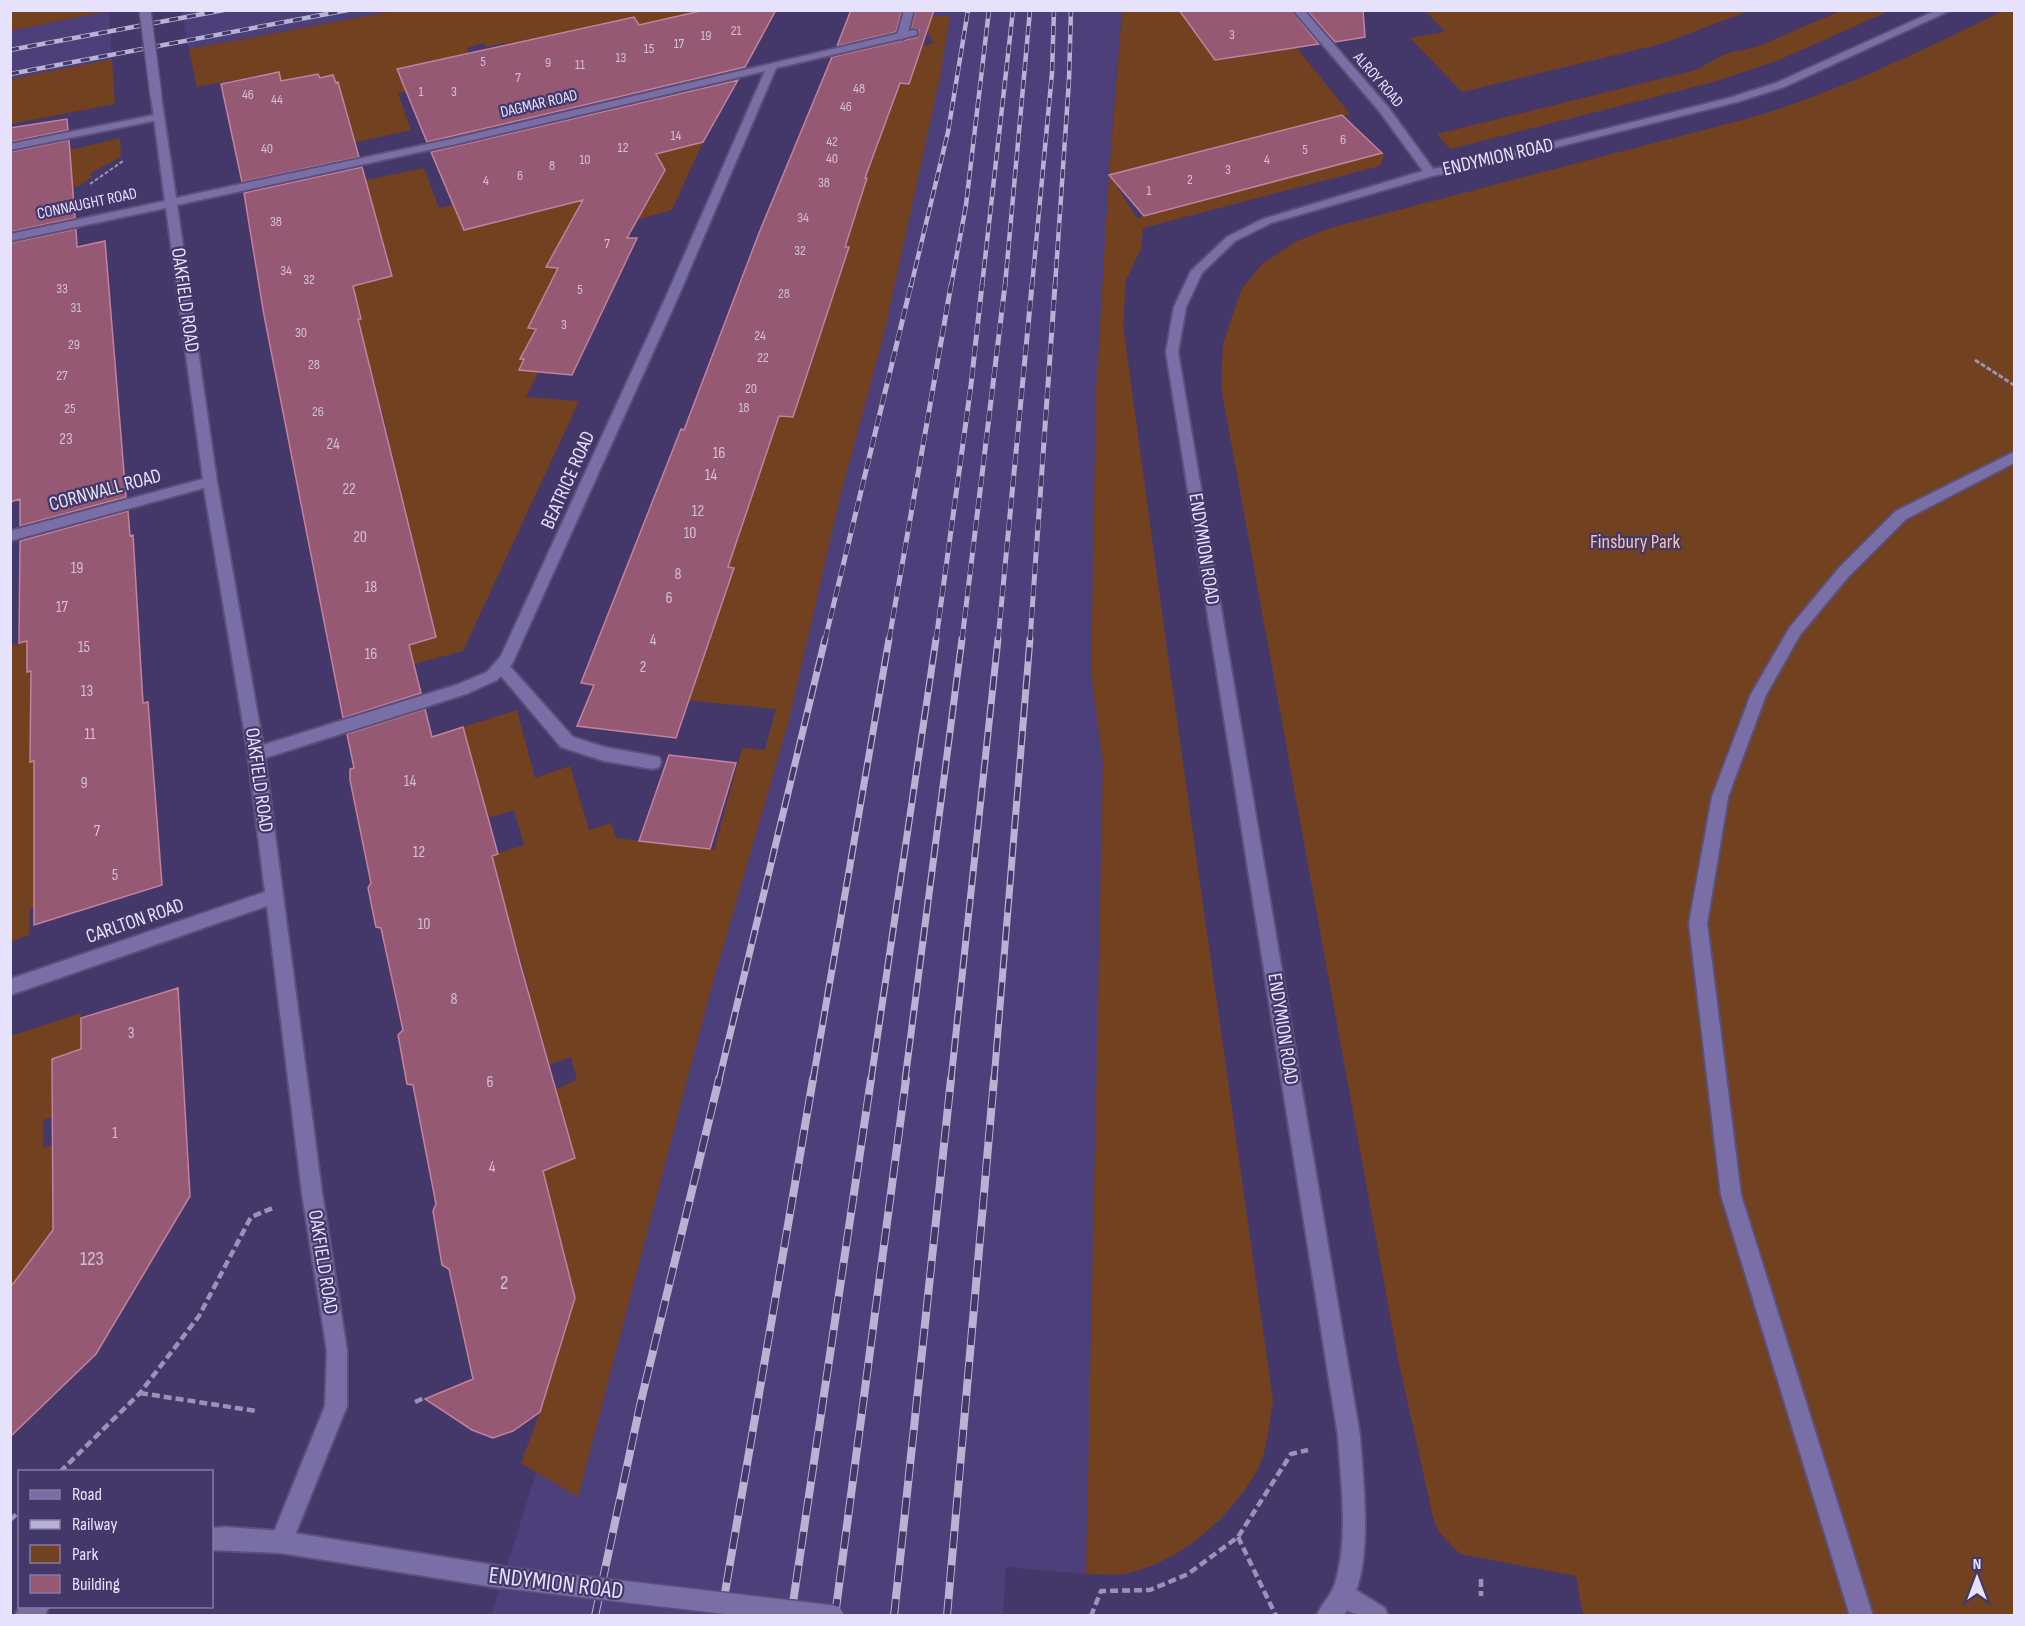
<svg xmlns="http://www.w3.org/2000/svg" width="2025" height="1626" font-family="'Sofia Sans Condensed',sans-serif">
	<rect width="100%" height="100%" fill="#44376a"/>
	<!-- built -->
	<path fill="#4d3f79" d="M109 11 112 59 11 79V31Z
		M181 11H393L189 49Z
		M921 11H1122L1109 175 1143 228 1141 249 1126 280 1123 325 1166 642 1273 1401 1259 1467 1220 1520 1176 1554 1154 1565 1126 1574H1086L1006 1567 1003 1615 491 1616 536 1473 521 1463 540 1412 562 1341 765 750 847 436 934 43 921 18Z"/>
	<!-- green -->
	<path fill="#724120" d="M11 10H109V11L11 31Z
		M723 10 647 38 634 18 578 53 566 32 528 40 538 61 517 66 505 43 486 47 484 43 467 48 478 75 398 93 411 130 299 155 337 87 333 75 320 78 318 74 281 81 278 72 197 87 189 49 393 11Z
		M1122 11H1180L1215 60 1296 47 1350 114 1110 175 1137 218 1382 153 1384 155 1380 166 1143 228 1141 249 1126 280 1123 325 1166 642 1273 1401C1270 1418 1266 1456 1258 1469 1231 1517 1183 1560 1128 1573 1115 1576 1100 1574 1086 1574L1103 762 1091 673 1096 392 1109 175Z
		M1425 11H1749L1661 44 1462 92 1410 38 1445 32Z
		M1840 11H1889L1779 60 1714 82 1450 149 1437 134 1696 70 1725 54 1759 46Z
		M2003 11H2014V1615H1583L1576 1576 1460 1554 1438 1531 1433 1517 1398 1359 1221 387 1223 344 1241 290 1262 264 1295 242 1330 228 1757 116C1842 90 1923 50 2003 11Z
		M921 16H950L940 77 884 334 840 497 789 720 709 996 578 1497 521 1463 540 1412 562 1342 533 1175 575 1158 564 1118 552 1121 545 1094 577 1080 571 1057 548 1065 540 1032 503 1045 493 1006 529 991 520 956 511 959 506 909 489 856 524 845 514 810 478 821 477 779 463 727 517 710 535 778 570 766 589 830 611 823 616 838 714 850 742 748 765 750 776 709 592 691 594 685 720 610 734 568 697 565 736 543 749 505 754 414 793 417 803 383 770 363 811 366 820 337 781 333 803 272 840 275 849 247 814 244 850 231 867 178 840 176 899 83 909 84 915 68 864 61 933 43Z
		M112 59 115 104 11 124V79Z
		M120 138 121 156C110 164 100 167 89 175L93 176 78 187 72 186 70 150Z
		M703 142 672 210 633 221 547 267 566 269 558 284H549L544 294 553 295 529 328 535 329 520 358 524 359 519 370 538 372 526 397 579 401 463 651 414 664 409 645 436 637 397 606 427 597 393 465 362 448 389 440 382 410 354 417 351 404 378 397 374 381 347 388 332 326 361 318 357 304 329 311 363 274 365 283 392 276 386 253 314 191 424 168 439 208 453 205 464 230 554 208 635 160Z
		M27 641V672L61 663V685L31 693 30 761 67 751 68 897 30 909 29 935 11 942V645Z
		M81 1013V1049L52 1059V1094L82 1086V1108L43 1120V1148L53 1145 54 1229 11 1288V1036Z"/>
	<!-- building -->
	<path fill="#955973" stroke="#c3829d" stroke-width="1.5" d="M705 10H776L745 67 427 142 397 69 634 17 639 25Z
		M851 10H902L896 32 837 46Z
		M916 10H934L909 84 900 83 865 178H867L845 247H849L793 417 779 416 728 567 734 568 676 738 577 726 594 685 581 683 681 429 684 430 759 233 832 57 918 37 919 30 911 28Z
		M1179 10H1291L1319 44 1215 60Z
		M1307 10H1363L1365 37 1335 42Z
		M279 72 281 81 318 74 320 78 333 75 336 83 338 82 359 157 242 182 221 84Z
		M738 80 703 142 656 154 665 170 627 238H637L572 375 519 370 524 359H520L536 329 528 328 558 268 546 267 583 200 464 230 431 152Z
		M1342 115 1382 153 1144 216 1109 175Z
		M67 119 68 130 10 142V128Z
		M69 140 75 218 10 232V152Z
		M362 167 392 276 353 286 361 319H358L436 637 409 645 421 693 343 718 264 315 244 193Z
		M76 229 77 247 105 241 126 497 20 526V499L10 502V243Z
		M128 511 130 536 133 535 143 703 148 702 162 885 34 925V761L30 762 31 671 27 672V641L19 643 20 541Z
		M425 709 432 737 463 727 498 854 492 856 518 956 575 1158 543 1171 575 1298 540 1412 513 1431 493 1438 472 1430 425 1399 473 1379 449 1269 442 1265 433 1211 436 1204 413 1085 407 1084 398 1035 403 1030 381 928 376 927 368 888 371 883 350 780V769L354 768 347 734Z
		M669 755 736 763 710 849 639 841Z
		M178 988 190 1196 96 1354 10 1437V1288L53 1230 52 1059 81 1049V1018Z"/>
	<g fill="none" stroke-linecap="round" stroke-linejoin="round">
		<!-- service casing -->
		<g stroke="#5c507a" stroke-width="4">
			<path id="service" d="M904 10H914L907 36 902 39 897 36Z
				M159 114 163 115V119L10 150V144Z
				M2014 452V463L1906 519 1849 576 1800 635 1766 695 1728 797 1707 923 1741 1195 1873 1616H1850L1721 1195 1689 923 1712 797 1751 694 1790 627 1839 568 1896 511Z
				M501 660 506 662 573 737 604 747 659 757 661 762 659 767 653 769 604 761 561 747 496 670 493 666 496 662Z
				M1343 1582 1385 1608 1388 1616C1366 1616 1341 1617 1332 1593L1335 1585Z"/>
		</g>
		<!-- minor casing -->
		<g stroke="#5c507a" stroke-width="4">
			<path id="minor" d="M913 30 917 31V35L776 68 678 297 512 664 497 680 466 694 265 758 322 1193 347 1351V1406L289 1550 281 1553 273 1550 270 1542 325 1406 327 1351 302 1193 267 906 10 995V979L265 892 248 754 204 488 10 541V531L203 479 166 208 10 241V234L165 201 151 96 156 93 161 96 176 198 456 138ZM765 71 666 297 501 656 487 672 456 685 263 745 217 482 177 205 456 144Z"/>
		</g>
		<!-- secondary casing -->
		<g stroke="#5c507a" stroke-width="4">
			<path id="secondary" d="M1293 10H1304L1388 107 1433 169 1481 160 1729 98 1776 83 1937 10H1951L1784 87 1737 102 1481 166 1432 176 1271 223 1235 241 1202 273 1186 307 1178 352 1360 1436C1363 1486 1376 1574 1343 1616H1317C1321 1604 1331 1596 1335 1584 1349 1538 1341 1483 1338 1436L1166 352 1174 307 1191 271 1227 237 1263 219 1423 171 1380 112Z
				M226 1527 281 1531 500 1566 508 1569 511 1577 508 1585 500 1588 281 1553 212 1550V1528Z
				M20 1606H49L45 1616H15Z"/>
		</g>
		<!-- path-far2 -->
		<path stroke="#9a92b7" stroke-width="2" stroke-dasharray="4 2" stroke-linecap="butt" d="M90 184 123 161"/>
		<!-- path-far1 -->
		<path stroke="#9a92b7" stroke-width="3" stroke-dasharray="5 2" stroke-linecap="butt" d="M1975 360 2014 385"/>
		<!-- path -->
		<path stroke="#9a92b7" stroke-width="4.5" stroke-dasharray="8 4" stroke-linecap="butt" d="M140 1393 256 1411
			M415 1402 424 1398
			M60 1472 140 1393 199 1316 251 1217 273 1208
			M10 1520 20 1511
			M1238 1537 1276 1616
			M1481 1579V1596
			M1091 1616 1101 1591 1150 1590 1188 1574 1238 1537 1291 1454 1308 1450"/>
		<!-- service -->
		<use href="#service" fill="#7a6ea6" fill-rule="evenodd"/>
		<!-- minor -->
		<use href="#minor" fill="#7a6ea6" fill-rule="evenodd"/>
		<!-- secondary -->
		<use href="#secondary" fill="#7a6ea6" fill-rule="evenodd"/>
		<!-- rail-far3 casing -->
		<g stroke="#b8b2d3" stroke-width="4.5">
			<path id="rail-far3" d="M10 50 224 10
				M10 74 348 10
				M911 286 948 132 968 10
				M951 286 966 205 989 10
				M982 286 1013 10
				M1005 286 1030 10
				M1032 286 1052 73 1054 10
				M1055 286 1069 80 1071 10"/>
		</g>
		<!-- rail-far2 casing -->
		<g stroke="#b8b2d3" stroke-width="5">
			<path id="rail-far2" d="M825 640 911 285
				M889 640 951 285
				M936 640 971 385 982 285
				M962 640 1005 285
				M998 640 1032 285
				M1030 640 1055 285"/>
		</g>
		<!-- rail-far1 casing -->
		<g stroke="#b8b2d3" stroke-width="7">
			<path id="rail-far1" d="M719 1080 825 639
				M813 1080 889 639
				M871 1080 936 639
				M905 1080 962 639
				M951 1080 998 639
				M994 1080 1030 639"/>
		</g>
		<!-- rail casing -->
		<g stroke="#b8b2d3" stroke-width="8">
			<path id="rail" d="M595 1616 641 1401 719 1079
				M721 1616 813 1079
				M791 1616 871 1079
				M835 1616 906 1079
				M894 1616 951 1079
				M947 1616 994 1079"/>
		</g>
		<!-- rail-far3 -->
		<use href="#rail-far3" stroke="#44376a" stroke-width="3" stroke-dasharray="9" stroke-linecap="butt"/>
		<!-- rail-far2 -->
		<use href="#rail-far2" stroke="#44376a" stroke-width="4" stroke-dasharray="11" stroke-linecap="butt"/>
		<!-- rail-far1 -->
		<use href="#rail-far1" stroke="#44376a" stroke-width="4.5" stroke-dasharray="14" stroke-linecap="butt"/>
		<!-- rail -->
		<use href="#rail" stroke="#44376a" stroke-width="6" stroke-dasharray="17" stroke-linecap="butt"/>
		<!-- minor-bridge casing -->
		<g stroke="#5c507a" stroke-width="14" stroke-linecap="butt">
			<path id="minor-bridge" d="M145 10 156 96"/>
		</g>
		<!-- secondary-bridge casing -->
		<g stroke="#5c507a" stroke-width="24" stroke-linecap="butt">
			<path id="secondary-bridge" d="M500 1577 833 1616"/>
		</g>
		<!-- minor-bridge -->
		<use href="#minor-bridge" stroke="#7a6ea6" stroke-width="11"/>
		<!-- secondary-bridge -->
		<use href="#secondary-bridge" stroke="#7a6ea6" stroke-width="21"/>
	</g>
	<g text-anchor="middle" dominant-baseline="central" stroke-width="4.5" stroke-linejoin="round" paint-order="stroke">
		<!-- far-number labels -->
		<g font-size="14" fill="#d2c0da">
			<text x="736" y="30">21</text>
			<text x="1232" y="34">3</text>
			<text x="706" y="35">19</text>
			<text x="679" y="43">17</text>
			<text x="649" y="48">15</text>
			<text x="621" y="57">13</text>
			<text x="483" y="61">5</text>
			<text x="548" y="62">9</text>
			<text x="580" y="64">11</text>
			<text x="518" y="77">7</text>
			<text x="859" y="88">48</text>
			<text x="421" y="91">1</text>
			<text x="454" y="91">3</text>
			<text x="248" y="94">46</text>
			<text x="277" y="99">44</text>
			<text x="846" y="106">46</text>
			<text x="676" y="135">14</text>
			<text x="1343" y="139">6</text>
			<text x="832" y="141">42</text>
			<text x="623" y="147">12</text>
			<text x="267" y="148">40</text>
			<text x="1305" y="149">5</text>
			<text x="832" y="158">40</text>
			<text x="585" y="159">10</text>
			<text x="1267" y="159">4</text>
			<text x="552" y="165">8</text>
			<text x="1228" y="169">3</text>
			<text x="520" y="175">6</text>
			<text x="1190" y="179">2</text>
			<text x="486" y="180">4</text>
			<text x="824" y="182">38</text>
			<text x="1149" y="190">1</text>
			<text x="803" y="217">34</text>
			<text x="276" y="221">38</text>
			<text x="607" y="243">7</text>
			<text x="800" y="250">32</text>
			<text x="286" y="270">34</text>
			<text x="309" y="279">32</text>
			<text x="62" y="288">33</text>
			<text x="580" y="289">5</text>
			<text x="784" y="293">28</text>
			<text x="76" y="307">31</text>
			<text x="564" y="324">3</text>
			<text x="301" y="332">30</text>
			<text x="760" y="335">24</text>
			<text x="74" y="344">29</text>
			<text x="763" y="357">22</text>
			<text x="314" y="364">28</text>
			<text x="62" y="375">27</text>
			<text x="751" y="388">20</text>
			<text x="744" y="407">18</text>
			<text x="70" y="408">25</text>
			<text x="318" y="411">26</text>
		</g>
		<!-- far-street labels -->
		<g font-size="16" fill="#e6e2fc" stroke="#44376a">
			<text transform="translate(1378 80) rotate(49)">ALROY ROAD</text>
			<text transform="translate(539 104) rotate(-13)">DAGMAR ROAD</text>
			<text transform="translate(87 204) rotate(-12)">CONNAUGHT ROAD</text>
		</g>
		<!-- number labels -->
		<g font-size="16" fill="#d2c0da">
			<text x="66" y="439">23</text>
			<text x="333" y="444">24</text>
			<text x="719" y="453">16</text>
			<text x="711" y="475">14</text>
			<text x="349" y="489">22</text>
			<text x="698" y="511">12</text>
			<text x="690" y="533">10</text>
			<text x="360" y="537">20</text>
			<text x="77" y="568">19</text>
			<text x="678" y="574">8</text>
			<text x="371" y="587">18</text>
			<text x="669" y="598">6</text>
			<text x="62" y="607">17</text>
			<text x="653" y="640">4</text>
			<text x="84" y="647">15</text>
			<text x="371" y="654">16</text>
			<text x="643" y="667">2</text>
			<text x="87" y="691">13</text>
			<text x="90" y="734">11</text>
			<text x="410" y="781">14</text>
			<text x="84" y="783">9</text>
			<text x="97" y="831">7</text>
			<text x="419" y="852">12</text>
			<text x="115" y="875">5</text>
			<text x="424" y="924">10</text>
			<text x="454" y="999">8</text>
			<text x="131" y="1033">3</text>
			<text x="490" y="1082">6</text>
			<text x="115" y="1133">1</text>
			<text x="492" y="1167">4</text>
		</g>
		<!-- street labels -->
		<g font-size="20" fill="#e6e2fc" stroke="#44376a">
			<text transform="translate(1498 157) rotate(-13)">ENDYMION ROAD</text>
			<text transform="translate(185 300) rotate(82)">OAKFIELD ROAD</text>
			<text transform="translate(568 480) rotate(-66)">BEATRICE ROAD</text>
			<text transform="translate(105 490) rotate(-15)">CORNWALL ROAD</text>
			<text transform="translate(1204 549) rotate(81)">ENDYMION ROAD</text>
			<text transform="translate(259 780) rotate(82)">OAKFIELD ROAD</text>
			<text transform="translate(135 921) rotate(-19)">CARLTON ROAD</text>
			<text transform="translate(1283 1029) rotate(81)">ENDYMION ROAD</text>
			<text transform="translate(323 1262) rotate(81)">OAKFIELD ROAD</text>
		</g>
		<!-- park labels -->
		<g font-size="20" fill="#f6c5a6" stroke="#44376a">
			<text x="1635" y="542">Finsbury Park</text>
		</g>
		<!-- near-number labels -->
		<g font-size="20" fill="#d2c0da">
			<text x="92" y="1259">123</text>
			<text x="504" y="1283">2</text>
		</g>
		<!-- near-street labels -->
		<g font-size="24" fill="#e6e2fc" stroke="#44376a">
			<text transform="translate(556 1583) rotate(7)">ENDYMION ROAD</text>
		</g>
	</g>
	<!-- border -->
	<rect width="2025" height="1626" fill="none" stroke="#e6e2fc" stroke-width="24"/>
	<!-- legend -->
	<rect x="18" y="1470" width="195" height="138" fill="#44376a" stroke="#857ba4" stroke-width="1.5"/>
	<rect x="30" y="1490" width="30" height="9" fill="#7a6ea6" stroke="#857ba4" stroke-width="1.5"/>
	<text x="72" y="1500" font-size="18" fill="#e6e2fc">Road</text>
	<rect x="30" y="1520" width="30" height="9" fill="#b8b2d3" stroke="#857ba4" stroke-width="1.5"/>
	<text x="72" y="1530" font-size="18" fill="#e6e2fc">Railway</text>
	<rect x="30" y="1545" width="30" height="18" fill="#724120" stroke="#857ba4" stroke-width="1.5"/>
	<text x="72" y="1560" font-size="18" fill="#e6e2fc">Park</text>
	<rect x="30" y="1575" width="30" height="18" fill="#955973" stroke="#857ba4" stroke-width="1.5"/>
	<text x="72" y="1590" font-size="18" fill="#e6e2fc">Building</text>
	<!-- north arrow -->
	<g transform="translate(1977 1578)" stroke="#44376a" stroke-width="4.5" paint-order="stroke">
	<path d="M0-4.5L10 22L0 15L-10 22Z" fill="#e6e2fc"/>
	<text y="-9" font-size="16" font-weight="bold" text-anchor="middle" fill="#e6e2fc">N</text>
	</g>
</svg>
